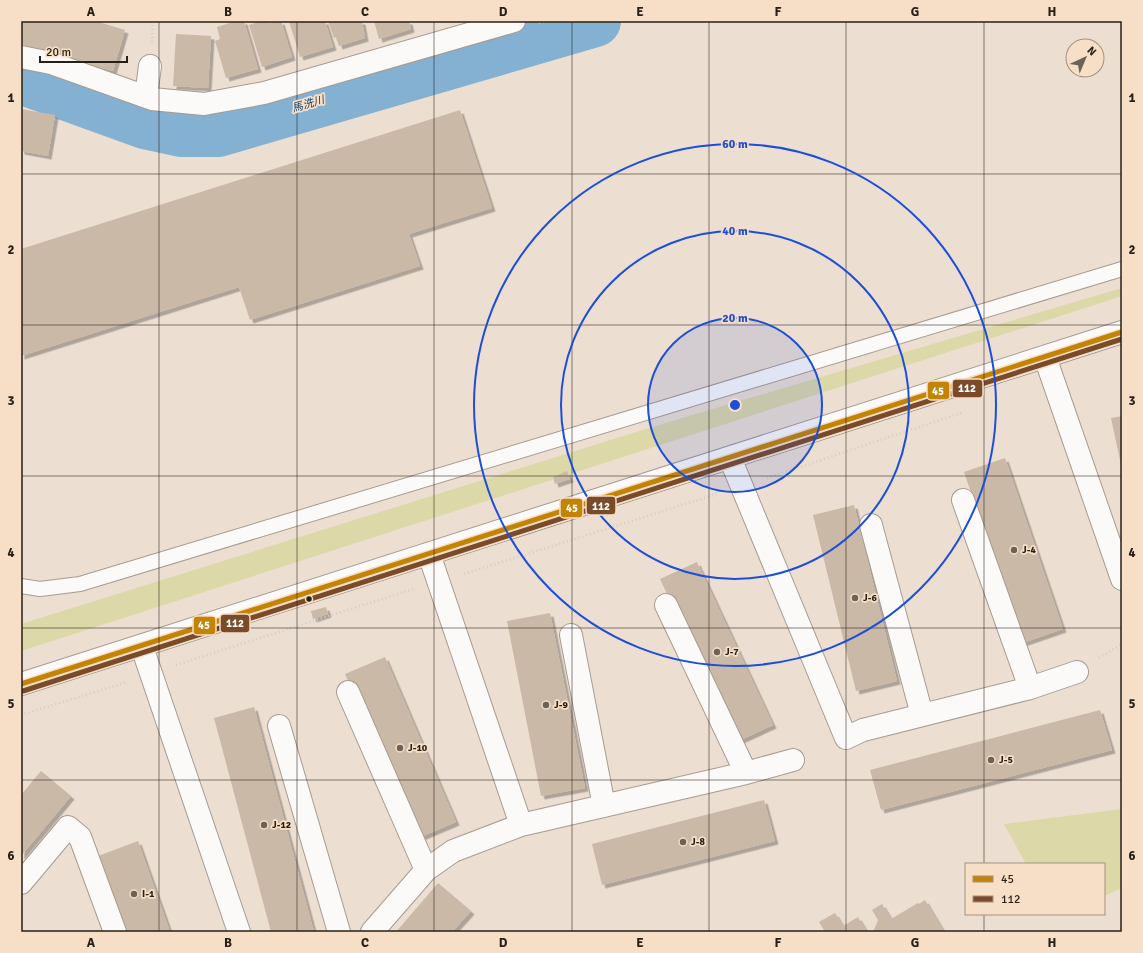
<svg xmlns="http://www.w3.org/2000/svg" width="1143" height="953" font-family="Signika,'Noto Sans JP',sans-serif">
	<defs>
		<filter id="shadow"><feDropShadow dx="3.5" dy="3.5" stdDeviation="0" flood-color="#0004"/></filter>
	</defs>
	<rect width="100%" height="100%" fill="#ecded1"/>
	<!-- green -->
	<path fill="#dcd8a7" d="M1122 288V296L21 651V624L662 424Z
		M1122 809V888L1104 896V864H1026L1004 824Z"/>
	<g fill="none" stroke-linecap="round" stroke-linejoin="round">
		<!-- river -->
		<path stroke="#84b0d2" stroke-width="52" d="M21 80 29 81 145 123 182 131H218L595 21"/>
	</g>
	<!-- building -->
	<path fill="#cab9a7" filter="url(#shadow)" d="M21 21H95L125 30 113 71 21 44Z
		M236 21H244L258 69 226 78 215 41 220 39 217 27Z
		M261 21H269L270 23 281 21 292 57 262 67 249 25Z
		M289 21H325L333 47 300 57Z
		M328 21H362L365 38 339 46 336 37 334 38Z
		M374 21H409L411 29 379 39Z
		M176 34 211 36 208 88 173 86Z
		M21 109 55 115 48 156 21 151Z
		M460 110 492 208 409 234 420 266 250 320 239 287 21 356V249Z
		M1122 416V465H1121L1111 418Z
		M1005 458 1063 629 1022 643 964 472Z
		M567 471 570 479 555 484 553 477Z
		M854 505 897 681 856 691 813 515Z
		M697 562 773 725 736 742 660 579Z
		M326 607 328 614 313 619 311 611Z
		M550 613 585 788 541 796 507 621Z
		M385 657 456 822 416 839 345 674Z
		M254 707 314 932H271L214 718Z
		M1100 710 1112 750 881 810 870 770Z
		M41 771 71 796 21 856V795Z
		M764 800 775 841 602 885 592 844Z
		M138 841 170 932H125L98 856Z
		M438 883 471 911 452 932H396Z
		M925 900 944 932H871L874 930 878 920 872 910 882 904 891 919 918 903 919 904Z
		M835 913 843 926 858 917 867 932H825L819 922Z"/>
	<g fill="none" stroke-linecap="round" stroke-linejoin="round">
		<!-- lane casing -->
		<g stroke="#a69c92" stroke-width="16">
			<path id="lane" d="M21 586 40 589 80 584 1122 269"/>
		</g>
		<!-- street casing -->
		<g stroke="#a69c92" stroke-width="24">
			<path id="street" d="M21 57 51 63 152 99 204 104 264 93 514 21
				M146 96 150 66
				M1045 357 1122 579
				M730 458 846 738 863 730 1030 688 1077 672
				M963 500 1030 688
				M871 525 922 715
				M666 605 746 773
				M571 635 604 806
				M142 647 239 932
				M348 692 426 870
				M279 726 339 932
				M521 825 746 773 793 760
				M21 883 68 827 80 837 115 932
				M372 932 426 870 453 851 521 825 429 554"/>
		</g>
		<!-- secondary casing -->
		<g stroke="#a69c92" stroke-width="24">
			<path id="secondary" d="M21 684 1122 332"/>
		</g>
		<!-- path -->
		<path stroke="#d2ceca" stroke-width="2.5" stroke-dasharray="1 3" stroke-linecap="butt" d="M539 23 547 21
			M152 42 153 21
			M767 478 964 412
			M464 574 717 494
			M1099 658 1122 644
			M176 665 413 589
			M21 715 127 682"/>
		<!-- lane -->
		<use href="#lane" stroke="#fcfaf8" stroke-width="14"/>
		<!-- street -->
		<use href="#street" stroke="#fcfaf8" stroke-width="22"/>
		<!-- secondary -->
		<use href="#secondary" stroke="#fcfaf8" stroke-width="22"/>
		<!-- bus-1 casing -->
		<g stroke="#f7dec6" stroke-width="8">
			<path id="bus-1" d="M21 684 1122 332"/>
		</g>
		<!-- bus-2 casing -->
		<g stroke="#f7dec6" stroke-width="8">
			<path id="bus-2" d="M23 691 1122 339"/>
		</g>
		<!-- bus-1 -->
		<use href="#bus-1" stroke="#c38406" stroke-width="5"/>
		<!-- bus-2 -->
		<use href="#bus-2" stroke="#7a4b2a" stroke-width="5"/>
	</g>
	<!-- grid -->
	<path fill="none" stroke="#281f16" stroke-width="1" stroke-opacity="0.55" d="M159 21V932M297 21V932M434 21V932M572 21V932M709 21V932M846 21V932M984 21V864M21 174H1122M21 325H1122M21 476H1122M21 628H1122M21 780H1122M984 914V932"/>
	<!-- distance rings -->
	<circle cx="735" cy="405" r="87" fill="#1d4ed8" fill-opacity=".12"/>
	<g fill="none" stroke="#1d4ed8" stroke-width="2">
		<circle cx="735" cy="405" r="87"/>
		<circle cx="735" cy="405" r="174"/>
		<circle cx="735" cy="405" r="261"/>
	</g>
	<!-- markers -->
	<g fill="#6d6257" stroke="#f7dec6" stroke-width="1.5">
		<circle cx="1014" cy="550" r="4"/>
		<circle cx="855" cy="598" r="4"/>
		<circle cx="717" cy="652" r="4"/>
		<circle cx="546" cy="705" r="4"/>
		<circle cx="400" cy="748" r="4"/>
		<circle cx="991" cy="760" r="4"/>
		<circle cx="264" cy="825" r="4"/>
		<circle cx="683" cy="842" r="4"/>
		<circle cx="134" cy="894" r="4"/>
	</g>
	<circle fill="#281f16" stroke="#f7dec6" stroke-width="1.5" cx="309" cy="599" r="3.5"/>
	<g text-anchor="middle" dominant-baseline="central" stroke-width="3.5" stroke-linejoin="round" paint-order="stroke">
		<!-- poi labels -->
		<g font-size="10" font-weight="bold" fill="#281f16" stroke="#f7dec6" text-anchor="start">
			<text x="1022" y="550">J-4</text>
			<text x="863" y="598">J-6</text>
			<text x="725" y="652">J-7</text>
			<text x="554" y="705">J-9</text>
			<text x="408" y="748">J-10</text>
			<text x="999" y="760">J-5</text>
			<text x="272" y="825">J-12</text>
			<text x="691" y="842">J-8</text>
			<text x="142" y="894">I-1</text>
		</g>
		<!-- water labels -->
		<g font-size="11" font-style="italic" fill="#093e63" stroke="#f7dec6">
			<text transform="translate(308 104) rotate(-16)">馬洗川</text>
		</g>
	</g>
	<circle cx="735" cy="405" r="6" fill="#1d4ed8" stroke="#f7dec6" stroke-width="2"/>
	<g font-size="12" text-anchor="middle" font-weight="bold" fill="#1d4ed8" stroke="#f7dec6" stroke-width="3.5" stroke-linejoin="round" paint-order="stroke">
		<text x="735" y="148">60 m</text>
		<text x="735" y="235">40 m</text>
		<text x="735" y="322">20 m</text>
	</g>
	<g stroke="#f7dec6" stroke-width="1.5">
		<rect x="952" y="379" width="31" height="19" rx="4" fill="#7a4b2a"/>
		<rect x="927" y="381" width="23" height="19" rx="4" fill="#c38406"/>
		<rect x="586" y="496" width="30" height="19" rx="4" fill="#7a4b2a"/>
		<rect x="560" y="498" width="23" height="20" rx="4" fill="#c38406"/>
		<rect x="220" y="614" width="30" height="19" rx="4" fill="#7a4b2a"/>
		<rect x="193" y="616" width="23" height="19" rx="4" fill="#c38406"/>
	</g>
	<g font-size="11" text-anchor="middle" font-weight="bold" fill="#fff">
		<text x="967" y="392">112</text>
		<text x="938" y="395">45</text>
		<text x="601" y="510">112</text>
		<text x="572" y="512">45</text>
		<text x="235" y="627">112</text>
		<text x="204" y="629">45</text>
	</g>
	<!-- border -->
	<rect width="1143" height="953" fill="none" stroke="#f7dec6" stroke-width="44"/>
	<!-- legend -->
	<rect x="965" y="863" width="140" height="52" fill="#f7dec6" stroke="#a49280"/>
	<rect x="973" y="876" width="20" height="6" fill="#c38406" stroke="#a49280"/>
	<text x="1001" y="883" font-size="12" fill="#281f16">45</text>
	<rect x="973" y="896" width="20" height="6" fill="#7a4b2a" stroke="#a49280"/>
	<text x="1001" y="903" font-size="12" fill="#281f16">112</text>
	<!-- north arrow -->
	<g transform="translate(1085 58) rotate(44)"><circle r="19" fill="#f7dec6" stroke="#a49280"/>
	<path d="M0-3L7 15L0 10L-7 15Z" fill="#6d6257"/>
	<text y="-6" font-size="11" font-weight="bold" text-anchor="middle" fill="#281f16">N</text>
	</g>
	<!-- scale -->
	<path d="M40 56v6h87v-6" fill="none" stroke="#281f16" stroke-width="2"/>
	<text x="46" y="56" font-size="12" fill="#281f16" stroke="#f7dec6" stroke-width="3" paint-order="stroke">20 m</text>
	<rect x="22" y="22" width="1099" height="909" fill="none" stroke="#281f16" stroke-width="1.5"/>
	<g font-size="13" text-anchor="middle" font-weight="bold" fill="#281f16">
		<text x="91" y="16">A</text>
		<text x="228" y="16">B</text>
		<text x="365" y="16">C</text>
		<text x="503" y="16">D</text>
		<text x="640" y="16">E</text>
		<text x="778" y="16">F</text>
		<text x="915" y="16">G</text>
		<text x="1052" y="16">H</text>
		<text x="11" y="102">1</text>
		<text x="1132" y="102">1</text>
		<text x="11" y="254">2</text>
		<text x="1132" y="254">2</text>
		<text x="11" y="405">3</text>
		<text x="1132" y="405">3</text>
		<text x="11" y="557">4</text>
		<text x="1132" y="557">4</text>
		<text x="11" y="708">5</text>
		<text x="1132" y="708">5</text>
		<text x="11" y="860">6</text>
		<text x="1132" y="860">6</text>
		<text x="91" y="947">A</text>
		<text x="228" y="947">B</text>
		<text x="365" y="947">C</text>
		<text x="503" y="947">D</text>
		<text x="640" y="947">E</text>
		<text x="778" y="947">F</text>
		<text x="915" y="947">G</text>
		<text x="1052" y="947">H</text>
	</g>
</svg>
